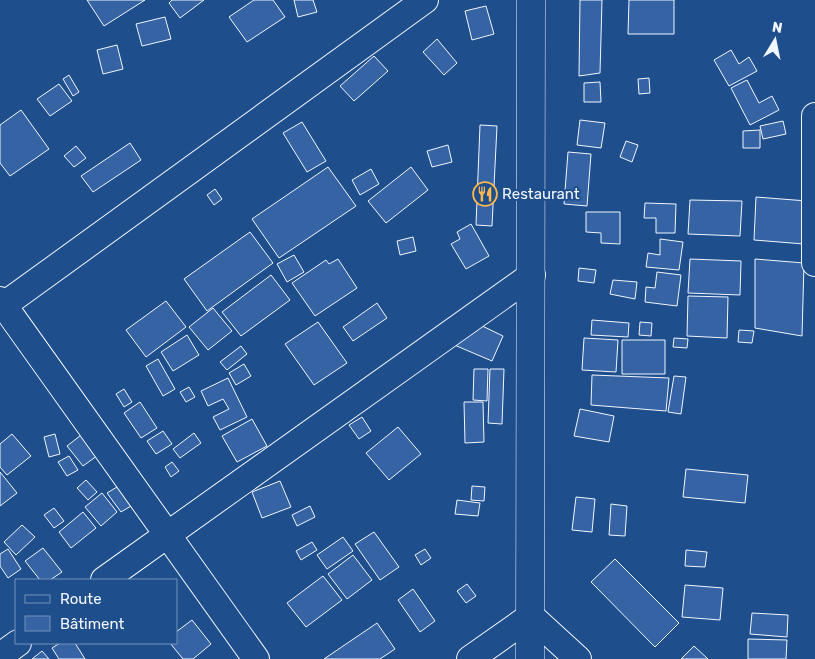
<svg xmlns="http://www.w3.org/2000/svg" width="815" height="659" font-family="Rubik,sans-serif">
	<rect width="100%" height="100%" fill="#1f4e8c"/>
	<!-- building -->
	<path fill="#3563a3" stroke="#f2f6ff" d="M87 0H145L104 26Z
		M172 0H204L180 18 169 3Z
		M254 0H273L285 17 247 42 229 17Z
		M294 0H313L317 12 298 17Z
		M580 0H602L600 73 579 76Z
		M629 0H674V34H628Z
		M486 6 494 34 472 40 465 11Z
		M165 17 171 39 142 46 136 24Z
		M437 39 457 63 444 75 423 52Z
		M117 45 123 69 103 74 97 50Z
		M731 50 739 64 749 57 757 71 729 86 714 60Z
		M374 56 388 71 354 101 340 86Z
		M69 75 79 92 73 96 63 79Z
		M649 78 650 93 639 94 638 79Z
		M747 80 759 103 772 96 779 110 750 125 731 88Z
		M600 82 601 102H584V83Z
		M59 84 72 101 50 116 37 99Z
		M21 110 49 149 10 176 0 163V125Z
		M580 120 605 123 601 148 577 145Z
		M783 121 786 134 763 139 760 126Z
		M302 122 326 161 307 172 283 133Z
		M480 125 497 126 492 226 476 225Z
		M760 130V148H743V131Z
		M626 141 638 145 632 162 620 157Z
		M130 143 141 160 93 192 81 176Z
		M448 145 452 162 432 167 427 151Z
		M76 146 86 158 74 167 64 156Z
		M568 152 591 154 587 206 564 204Z
		M328 167 356 206 279 258 252 219Z
		M411 167 428 190 386 223 368 201Z
		M371 169 379 184 360 195 352 180Z
		M215 189 222 199 214 205 207 195Z
		M756 197 807 201 804 244 754 240Z
		M690 200 742 201 740 236 688 234Z
		M645 203 676 204 675 233H656V218H644Z
		M586 212H620V244L601 243V233L586 232Z
		M471 224 489 256 466 269 451 244 460 239 457 232Z
		M250 232 273 263 207 311 184 279Z
		M413 237 416 251 400 255 397 241Z
		M660 239 683 242 679 270 646 267 648 253 660 255Z
		M294 255 304 272 287 282 277 264Z
		M338 259 357 288 315 316 292 283 326 260 329 264Z
		M690 259 741 261 740 295 688 293Z
		M755 259 804 263 802 336 755 328Z
		M579 268 596 270 594 283 578 281Z
		M657 272 681 275 677 306 645 302 646 287 655 288Z
		M271 275 290 300 241 336 222 312Z
		M613 280 637 282 635 299 610 294Z
		M688 296 728 297 727 338 687 336Z
		M166 301 186 327 146 357 126 330Z
		M377 303 387 318 353 341 343 327Z
		M213 308 232 331 208 350 189 327Z
		M592 320 629 323 628 337 591 335Z
		M318 322 347 363 314 385 285 344Z
		M640 322 652 323 651 336 639 335Z
		M476 323 503 336 492 361 452 344Z
		M739 330 754 331 752 343 738 342Z
		M187 335 199 355 173 371 161 352Z
		M584 338 618 340 616 372 582 370Z
		M674 338 688 339 687 348 673 347Z
		M622 340H665V374H622Z
		M241 346 247 354 227 370 220 362Z
		M158 359 175 389 163 396 146 366Z
		M244 364 251 376 236 385 229 373Z
		M474 369H488L487 401 473 400Z
		M490 369H504L502 424 488 423Z
		M592 375 669 378 666 411 591 405Z
		M674 376 686 377 681 414 668 412Z
		M228 378 247 417 220 430 213 417 229 409 223 399 208 406 201 391Z
		M189 387 195 397 186 402 180 392Z
		M124 389 132 402 124 407 116 394Z
		M140 402 157 428 141 438 124 413Z
		M464 402H483L484 442 465 443Z
		M580 409 614 416 609 442 574 436Z
		M362 417 371 431 359 439 349 425Z
		M252 419 267 446 237 462 222 436Z
		M398 427 421 454 389 480 366 453Z
		M163 431 172 444 156 454 147 441Z
		M85 432 101 453 83 466 67 446Z
		M194 433 201 443 180 458 173 449Z
		M12 434 31 456 7 475 0 467V444Z
		M55 434 60 454 49 457 44 437Z
		M69 456 78 470 67 476 58 462Z
		M172 462 179 471 171 477 165 467Z
		M686 469 748 475 745 503 683 497Z
		M0 472 17 493 0 506Z
		M86 480 97 492 88 500 77 488Z
		M280 481 291 507 262 518 252 492Z
		M472 486 485 487 484 501 471 500Z
		M117 487 131 506 121 512 107 493Z
		M102 493 117 512 101 526 85 507Z
		M576 497 595 499 592 532 572 530Z
		M457 500 480 503 478 516 455 514Z
		M611 504 627 506 625 536 609 535Z
		M310 506 315 517 297 526 292 515Z
		M54 508 64 521 54 528 44 515Z
		M83 512 96 528 71 548 59 532Z
		M22 525 35 537 16 555 4 542Z
		M374 532 399 567 380 580 355 544Z
		M343 537 353 551 327 569 317 555Z
		M312 542 317 550 301 560 296 551Z
		M43 548 62 572 50 580H40L25 561Z
		M8 549 21 569 8 578 0 566V554Z
		M425 549 431 558 421 565 415 555Z
		M686 550 707 552 705 567 685 566Z
		M353 555 372 580 347 599 328 574Z
		M615 559 679 623 655 647 591 582Z
		M323 576 342 600 306 627 287 603Z
		M467 584 476 596 466 603 457 591Z
		M685 585 723 588 720 620 682 617Z
		M413 589 435 621 420 632 398 600Z
		M752 613 788 615 787 637 750 634Z
		M192 620 211 644 193 659H183L170 643H176V632Z
		M377 623 395 649 380 659H324Z
		M748 639 787 640 786 659H748Z
		M60 643H75L85 659H59L52 648Z
		M694 646 708 659H681Z
		M42 651 49 659H32Z"/>
	<g fill="none" stroke-linecap="round" stroke-linejoin="round">
		<!-- street casing -->
		<g stroke="#f2f6ff" stroke-width="28">
			<path id="street" d="M815 116V263
				M0 300 256 659
				M4 305 425 0
				M104 580 532 275
				M0 656 18 643
				M470 659 531 616 578 659"/>
		</g>
		<!-- primary casing -->
		<g stroke="#f2f6ff" stroke-width="29">
			<path id="primary" d="M530 659 531 0"/>
		</g>
		<!-- street -->
		<use href="#street" stroke="#1f4e8c" stroke-width="26"/>
		<!-- primary -->
		<use href="#primary" stroke="#1f4e8c" stroke-width="28"/>
	</g>
	<!-- icons -->
	<defs>
		<g id="restaurant-ring" transform="scale(1.25)"><circle r="9.5" fill="#1f4e8c" stroke="#ffb74d" stroke-width="1.5"/><path d="M-5-6h1v4h1v-4h1v4h1v-4h1v5L-1.5 .5V6h-2V.5L-5-1ZM5-6V6H3V1.5H1.5Q1.5-4 5-6Z" fill="#ffb74d"/></g>
	</defs>
	<g fill-rule="evenodd">
		<use href="#restaurant-ring" x="485" y="194"/>
	</g>
	<g text-anchor="middle" dominant-baseline="central" stroke-width="4" stroke-linejoin="round" paint-order="stroke">
		<!-- poi labels -->
		<g font-size="15" fill="#f2f6ff" stroke="#1f4e8c" text-anchor="start">
			<text x="502" y="194">Restaurant</text>
		</g>
	</g>
	<!-- legend -->
	<rect x="15" y="579" width="162" height="65" fill="#1f4e8c" stroke="#7391ba"/>
	<rect x="25" y="595" width="25" height="8" fill="#1f4e8c" stroke="#7391ba"/>
	<text x="60" y="604" font-size="15" fill="#f2f6ff">Route</text>
	<rect x="25" y="616" width="25" height="15" fill="#3563a3" stroke="#7391ba"/>
	<text x="60" y="629" font-size="15" fill="#f2f6ff">Bâtiment</text>
	<!-- north arrow -->
	<g transform="translate(775 40) rotate(10)" stroke="#1f4e8c" stroke-width="4" paint-order="stroke">
	<path d="M0-4L9 19L0 12L-9 19Z" fill="#f2f6ff"/>
	<text y="-8" font-size="14" font-weight="bold" text-anchor="middle" fill="#f2f6ff">N</text>
	</g>
</svg>
